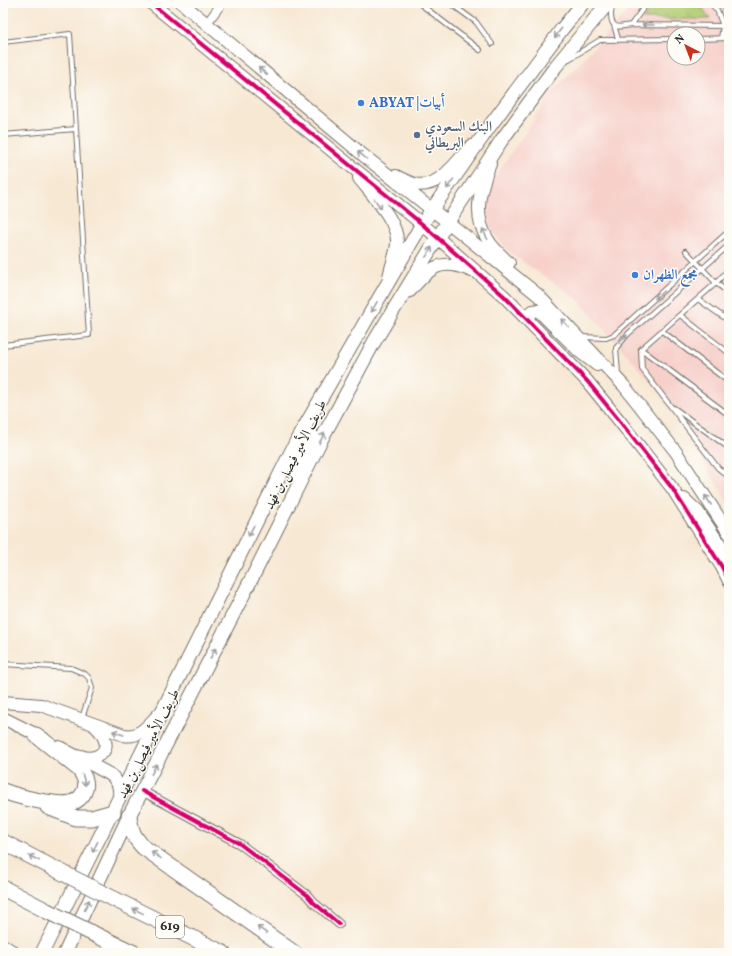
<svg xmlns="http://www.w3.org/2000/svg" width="732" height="956" font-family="Vollkorn,Amiri,serif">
	<defs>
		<pattern id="grass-tufts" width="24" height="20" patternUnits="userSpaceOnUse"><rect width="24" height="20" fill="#b4ce73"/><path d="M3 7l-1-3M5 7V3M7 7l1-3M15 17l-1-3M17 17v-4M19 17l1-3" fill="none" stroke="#9bb164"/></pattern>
	</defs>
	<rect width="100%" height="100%" fill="#fdfcf7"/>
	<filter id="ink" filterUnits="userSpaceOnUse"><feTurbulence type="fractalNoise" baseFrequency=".025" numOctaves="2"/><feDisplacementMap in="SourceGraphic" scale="8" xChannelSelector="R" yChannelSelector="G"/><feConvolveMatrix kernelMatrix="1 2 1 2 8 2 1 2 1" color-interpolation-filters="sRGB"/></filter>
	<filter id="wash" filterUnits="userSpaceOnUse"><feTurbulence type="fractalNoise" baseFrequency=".012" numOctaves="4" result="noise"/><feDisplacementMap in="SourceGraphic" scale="16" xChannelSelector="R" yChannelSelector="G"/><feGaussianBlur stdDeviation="0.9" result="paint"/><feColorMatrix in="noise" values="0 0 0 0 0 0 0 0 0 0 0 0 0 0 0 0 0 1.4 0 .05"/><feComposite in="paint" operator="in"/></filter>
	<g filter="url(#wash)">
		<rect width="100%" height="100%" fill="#f7e8d3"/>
		<!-- built -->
		<path fill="#f7d0ca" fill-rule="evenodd" d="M636 3H729V504L656 387 576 298 507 251 488 224 487 203 494 179 511 153 553 91ZM674 34H698V58H674Z"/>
		<!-- grass -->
		<path fill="url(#grass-tufts)" stroke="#707c4f" d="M656 3H699L710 19H643Z
			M717 3H729V12H726Z"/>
	</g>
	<g filter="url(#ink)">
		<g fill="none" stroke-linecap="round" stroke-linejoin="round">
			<!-- lane casing -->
			<g stroke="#726d66" stroke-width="6">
				<path id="lane" d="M419 3 480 50
					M450 3 476 22 492 44
					M615 3C611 8 611 10 611 16 612 30 620 27 631 25L729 26
					M710 3 717 10 723 26 721 38
					M614 25 618 39
					M631 25 647 3
					M698 39 729 38
					M3 42 70 34 89 335 3 345
					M569 59 600 40 674 39
					M3 135 76 129
					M686 251 716 283 641 349 642 369 718 468 729 477
					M729 269 716 283 729 293
					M698 299 729 321
					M680 315 729 353
					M662 331 729 382
					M582 337 606 338 614 335 729 231
					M641 349 729 415
					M618 374 616 348 628 334 729 245
					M674 408 729 448
					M3 664 71 668 85 674 89 678 92 688 82 718"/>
			</g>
			<!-- street casing -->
			<g stroke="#726d66" stroke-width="10">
				<path id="street" d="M207 23 222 3
					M142 791 240 844 307 895 313 902 339 924"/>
			</g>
			<!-- secondary casing -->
			<g stroke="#726d66" stroke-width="14">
				<path id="secondary" d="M151 3 422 224 504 296 587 381 618 419 672 488 722 567 729 581
					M182 3 363 155 459 231 538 295 625 387 676 452 729 533
					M490 164C480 189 472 215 488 240 493 249 502 256 509 263
					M396 176C402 179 408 182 414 184 439 190 457 161 471 146
					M359 178C372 195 399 222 397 244 396 255 391 266 389 277
					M410 291C430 267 441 257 472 271
					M529 321C527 313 533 308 540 312L580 352 597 365
					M684 499 698 512 729 558
					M3 702 41 705 124 735C140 738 148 725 159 714
					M3 718 43 738
					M59 747 111 775C119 783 120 788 119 799
					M81 756C94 761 111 753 104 738 102 732 98 729 94 725"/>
			</g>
			<!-- primary casing -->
			<g stroke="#726d66" stroke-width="15">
				<path id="primary" d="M295 474 311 436V434L307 432 298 438
					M42 953 298 438 422 224 492 123 562 29 583 3
					M65 953 129 816 255 572 320 442 374 342 438 237 501 141 556 66 608 3"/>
			</g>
			<!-- highway casing -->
			<g stroke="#726d66" stroke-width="17">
				<path id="highway" d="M3 791C19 797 54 806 70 803 76 802 82 797 84 792 88 783 84 776 79 769L36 735
					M48 807 76 818H92L113 812
					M129 816C131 831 133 836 143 847L294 953
					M3 842 65 874
					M3 888 47 911
					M118 901 223 953
					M100 937 134 953
					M3 947 12 953"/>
			</g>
			<!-- lane -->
			<use href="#lane" stroke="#fff" stroke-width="4"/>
			<!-- street -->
			<use href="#street" stroke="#fff" stroke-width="8"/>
			<!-- secondary -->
			<use href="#secondary" stroke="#fff" stroke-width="12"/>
			<!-- primary -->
			<use href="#primary" stroke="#fff" stroke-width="13"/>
			<!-- highway -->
			<use href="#highway" stroke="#fff" stroke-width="15"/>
			<!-- highway-bridge casing -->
			<g stroke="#726d66" stroke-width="17" stroke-linecap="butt">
				<path id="highway-bridge" d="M65 874 118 901
					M47 911 100 937"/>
			</g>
			<!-- highway-bridge -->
			<use href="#highway-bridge" stroke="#fff" stroke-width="15"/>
			<!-- cycleway casing -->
			<g stroke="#fdfcf7" stroke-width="6">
				<path id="cycleway" d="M151 3 422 224 504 296 587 381 618 419 672 488 722 567 729 581
					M142 791 240 844 307 895 313 902 339 924"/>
			</g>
			<!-- cycleway -->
			<use href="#cycleway" stroke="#d6006c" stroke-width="4"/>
		</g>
		<!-- one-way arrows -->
		<defs><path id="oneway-shaft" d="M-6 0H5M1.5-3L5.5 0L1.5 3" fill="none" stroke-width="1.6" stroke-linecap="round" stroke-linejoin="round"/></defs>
		<g stroke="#a0a0a0">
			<use href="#oneway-shaft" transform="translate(648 25) rotate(-180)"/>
			<use href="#oneway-shaft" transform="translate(558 33) rotate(127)"/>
			<use href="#oneway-shaft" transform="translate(263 71) rotate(-140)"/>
			<use href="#oneway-shaft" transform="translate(362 155) rotate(-141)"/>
			<use href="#oneway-shaft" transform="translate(450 184) rotate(125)"/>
			<use href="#oneway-shaft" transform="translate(378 204) rotate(53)"/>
			<use href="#oneway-shaft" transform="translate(485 234) rotate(-116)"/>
			<use href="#oneway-shaft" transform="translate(429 252) rotate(-59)"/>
			<use href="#oneway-shaft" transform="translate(659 295) rotate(138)"/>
			<use href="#oneway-shaft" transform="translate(374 307) rotate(120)"/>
			<use href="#oneway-shaft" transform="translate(565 323) rotate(-134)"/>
			<use href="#oneway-shaft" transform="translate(623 339) rotate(-48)"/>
			<use href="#oneway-shaft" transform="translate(322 438) rotate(-62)"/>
			<use href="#oneway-shaft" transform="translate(708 500) rotate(-123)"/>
			<use href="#oneway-shaft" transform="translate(251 531) rotate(117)"/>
			<use href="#oneway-shaft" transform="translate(213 653) rotate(-63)"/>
			<use href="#oneway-shaft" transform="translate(118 733) rotate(-161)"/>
			<use href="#oneway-shaft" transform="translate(154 769) rotate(-63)"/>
			<use href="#oneway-shaft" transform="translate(84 780) rotate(74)"/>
			<use href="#oneway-shaft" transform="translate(95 847) rotate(116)"/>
			<use href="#oneway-shaft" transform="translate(156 855) rotate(-145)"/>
			<use href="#oneway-shaft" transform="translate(34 858) rotate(-153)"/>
			<use href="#oneway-shaft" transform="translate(87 905) rotate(-65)"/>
			<use href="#oneway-shaft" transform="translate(138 911) rotate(-154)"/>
			<use href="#oneway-shaft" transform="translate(262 930) rotate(-145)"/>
		</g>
	</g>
	<!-- markers -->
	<g fill="#3f7fe0" stroke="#fdfcf7" stroke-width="1.5">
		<circle cx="361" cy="103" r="4"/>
		<circle cx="635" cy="275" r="4"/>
	</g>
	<circle fill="#5c6f8a" stroke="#fdfcf7" stroke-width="1.5" cx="417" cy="135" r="4"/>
	<g text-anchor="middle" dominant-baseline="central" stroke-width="3" stroke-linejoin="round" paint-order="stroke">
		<!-- shield labels -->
		<rect fill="#fdfcf7" stroke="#6a6a68" stroke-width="1" x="156" y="916" width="28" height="22" rx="3"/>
		<g font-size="13" font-weight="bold" fill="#2b2b2b">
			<text x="170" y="927">619</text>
		</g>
		<!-- shop labels -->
		<g font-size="14" font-weight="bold" fill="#366cbe" stroke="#fdfcf7" text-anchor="start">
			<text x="369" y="103">ABYAT |أبيات</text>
			<text x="643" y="275">مجمع الظهران</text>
		</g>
		<!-- service labels -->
		<g font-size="14" font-weight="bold" fill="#4e5e75" stroke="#fdfcf7" text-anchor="start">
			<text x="425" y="127">البنك السعودي<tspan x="425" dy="16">البريطاني</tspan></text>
		</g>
		<!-- street labels -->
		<g font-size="14" fill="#2b2b2b" stroke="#fdfcf7">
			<text transform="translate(296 455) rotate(-63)">طريف الأمير فيصل بن فهد</text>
			<text transform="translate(149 744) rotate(-63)">طريف الأمير فيصل بن فهد</text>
		</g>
	</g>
	<!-- margin -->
	<rect width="732" height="956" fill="none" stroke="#fdfcf7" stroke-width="16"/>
	<!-- north arrow -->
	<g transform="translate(686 46) rotate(318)"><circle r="19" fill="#fdfcf7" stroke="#a9a8a5"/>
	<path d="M0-3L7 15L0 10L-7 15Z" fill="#c8321e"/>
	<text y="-6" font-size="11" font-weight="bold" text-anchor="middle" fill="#2b2b2b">N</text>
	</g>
</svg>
